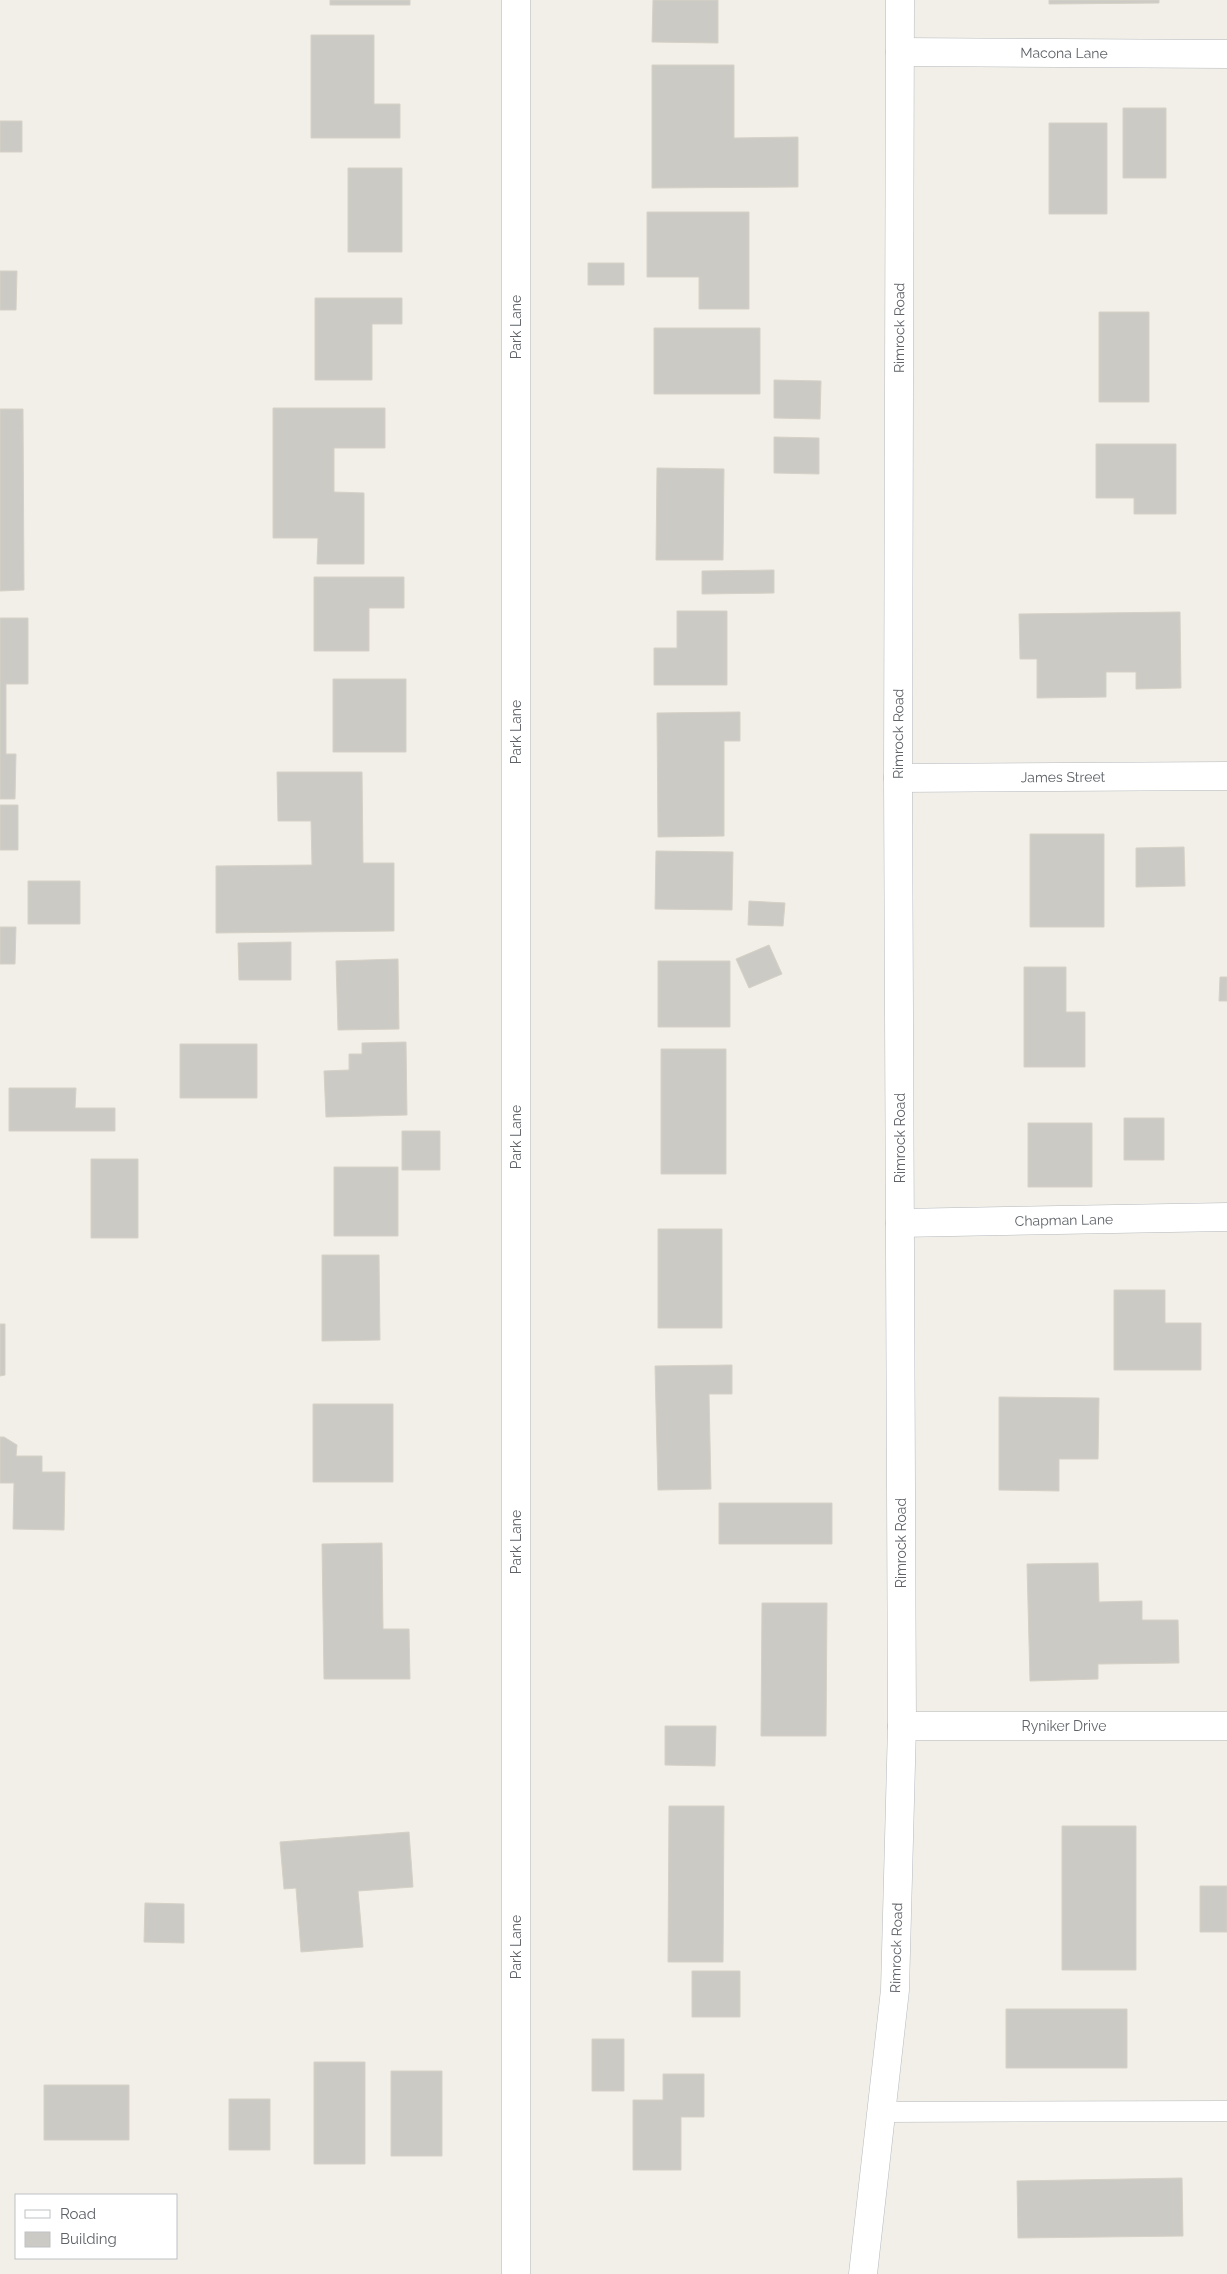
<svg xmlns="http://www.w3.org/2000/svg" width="1227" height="2274" font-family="Raleway,sans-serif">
	<rect width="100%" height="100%" fill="#f1efe8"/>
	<!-- building -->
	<path fill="#cccac5" stroke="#d6d1c6" d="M330 0H410V5H330Z
		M653 0H718V43L652 42Z
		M1049 0H1159V3L1049 4Z
		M311 35H374V104H400V138H311Z
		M652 65H734V138L798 137V187L652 188Z
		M1123 108H1166V178H1123Z
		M0 121H22V152H0Z
		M1049 123H1107V214H1049Z
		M348 168H402V252H348Z
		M647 212H749V309H699V277H647Z
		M588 263H624V285H588Z
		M0 271H17L16 310H0Z
		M315 298H402V324H372V380H315Z
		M1099 312H1149V402H1099Z
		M654 328H760V394H654Z
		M774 380 821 381 820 419 774 418Z
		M273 408H385V448H334V492L364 493V564H317L318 538H273Z
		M0 409H23L24 590 0 591Z
		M774 437 819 438V474L774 473Z
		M1096 444H1176V514H1134V498H1096Z
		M657 468 724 469 723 560H656Z
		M774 570V593L702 594V571Z
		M314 577H404V608H369V651H314Z
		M677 611H727V685H654V648H677Z
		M1180 612 1181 688 1136 689V672H1106V697L1037 698V659H1020L1019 614Z
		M0 618H28V684H6V754H16L15 799H0Z
		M333 679H406V752H333Z
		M740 712V741H724V836L658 837 657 713Z
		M277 772H362L363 863H394V931L216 933V866L312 865 311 821H278Z
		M0 805H18V850H0Z
		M1030 834H1104V927H1030Z
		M1184 847 1185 886 1136 887V848Z
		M656 851 733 852 732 910 655 909Z
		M28 881H80V924H28Z
		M749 901 785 903 783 926 748 925Z
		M0 927H16L15 964H0Z
		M291 942V980H239L238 943Z
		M769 945 782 974 749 988 736 959Z
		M398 959 399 1029 338 1030 336 961Z
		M658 961H730V1027H658Z
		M1024 967H1066V1012H1085V1067H1024Z
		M1220 977H1227V1001H1219Z
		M406 1042 407 1115 326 1117 324 1071 349 1070V1054H362V1043Z
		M180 1044H257V1098H180Z
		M661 1049H726V1174H661Z
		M9 1088H76L75 1108H115V1131H9Z
		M1124 1118H1164V1160H1124Z
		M1028 1123H1092V1187H1028Z
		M402 1131H440V1170H402Z
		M91 1159H138V1238H91Z
		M334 1167H398V1236H334Z
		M658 1229H722V1328H658Z
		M322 1255H379L380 1340 322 1341Z
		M1114 1290H1165V1323H1201V1370H1114Z
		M0 1324H5V1375L0 1376Z
		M732 1365V1394H709L711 1489 658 1490 655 1366Z
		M999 1397 1099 1398 1098 1459H1059V1491L999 1490Z
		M313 1404H393V1482H313Z
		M0 1437H4L17 1445 16 1456H42V1472H65L64 1530 13 1529 14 1483H0Z
		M719 1503H832V1544H719Z
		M382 1543 383 1629H409L410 1679H324L322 1544Z
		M1098 1563 1099 1602 1142 1601V1620H1178L1179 1663 1098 1664V1679L1030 1681 1027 1564Z
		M762 1603H827L826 1736H761Z
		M665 1726H716L715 1766 665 1765Z
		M669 1806H724L723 1962H668Z
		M1062 1826H1136V1970H1062Z
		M409 1832 413 1887 358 1891 363 1947 301 1952 296 1888 284 1889 280 1842Z
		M1200 1886H1227V1932H1200Z
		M145 1903 184 1904V1943L144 1942Z
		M692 1971H740V2017H692Z
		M1006 2009H1127V2068H1006Z
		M592 2039H624V2091H592Z
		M314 2062H365V2164H314Z
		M391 2071H442V2156H391Z
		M663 2074H704V2117H681V2170H633V2100H663Z
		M44 2085H129V2140H44Z
		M229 2099H270V2150H229Z
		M1182 2178 1183 2236 1018 2238 1017 2181Z"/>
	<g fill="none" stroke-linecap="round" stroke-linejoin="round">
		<!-- service casing -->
		<g stroke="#b5b8bc" stroke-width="21">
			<path id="service" d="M881 2112 1227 2111"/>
		</g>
		<!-- minor casing -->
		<g stroke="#b5b8bc" stroke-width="29">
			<g id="minor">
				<path d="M516 0V2274"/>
				<path id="s1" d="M900 52 1227 54"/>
				<path id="s2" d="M898 778 1227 776"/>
				<path id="s3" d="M900 1223 1227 1217"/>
				<path id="s4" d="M902 1726H1227"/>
			</g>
		</g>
		<!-- secondary casing -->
		<g stroke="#b6babf" stroke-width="29">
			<g id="secondary">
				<path id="s5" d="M863 2274 895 1990 902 1726 898 778 900 0"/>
			</g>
		</g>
		<!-- service -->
		<use href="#service" stroke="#fff" stroke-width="20"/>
		<!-- minor -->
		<use href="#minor" stroke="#fff" stroke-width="28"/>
		<!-- secondary -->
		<use href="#secondary" stroke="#fff" stroke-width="28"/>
	</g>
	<g text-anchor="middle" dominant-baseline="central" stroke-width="5" stroke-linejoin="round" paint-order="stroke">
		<!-- street labels -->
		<g font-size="14" fill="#5f6368" stroke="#fff">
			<text stroke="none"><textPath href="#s1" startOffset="164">Macona Lane</textPath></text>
			<text transform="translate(516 327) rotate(-90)">Park Lane</text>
			<text stroke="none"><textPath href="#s5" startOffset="1948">Rimrock Road</textPath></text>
			<text transform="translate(516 732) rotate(-90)">Park Lane</text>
			<text stroke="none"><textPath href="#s5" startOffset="1542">Rimrock Road</textPath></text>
			<text stroke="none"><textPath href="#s2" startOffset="165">James Street</textPath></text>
			<text transform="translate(516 1137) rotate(-90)">Park Lane</text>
			<text transform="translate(900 1138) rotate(-90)">Rimrock Road</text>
			<text stroke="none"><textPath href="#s3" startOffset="164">Chapman Lane</textPath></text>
			<text transform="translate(516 1542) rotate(-90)">Park Lane</text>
			<text transform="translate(901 1543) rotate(-90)">Rimrock Road</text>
			<text stroke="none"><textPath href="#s4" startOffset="162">Ryniker Drive</textPath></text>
			<text transform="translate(516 1947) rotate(-90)">Park Lane</text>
			<text stroke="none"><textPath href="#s5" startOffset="328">Rimrock Road</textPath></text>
		</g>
	</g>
	<!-- legend -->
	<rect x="15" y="2194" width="162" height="65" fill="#ffffff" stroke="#bfc1c3"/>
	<rect x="25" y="2210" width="25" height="8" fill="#ffffff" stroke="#bfc1c3"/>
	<text x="60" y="2219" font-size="15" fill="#5f6368">Road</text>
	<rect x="25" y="2232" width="25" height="15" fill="#cccac5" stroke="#bfc1c3"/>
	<text x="60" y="2244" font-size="15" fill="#5f6368">Building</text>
</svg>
